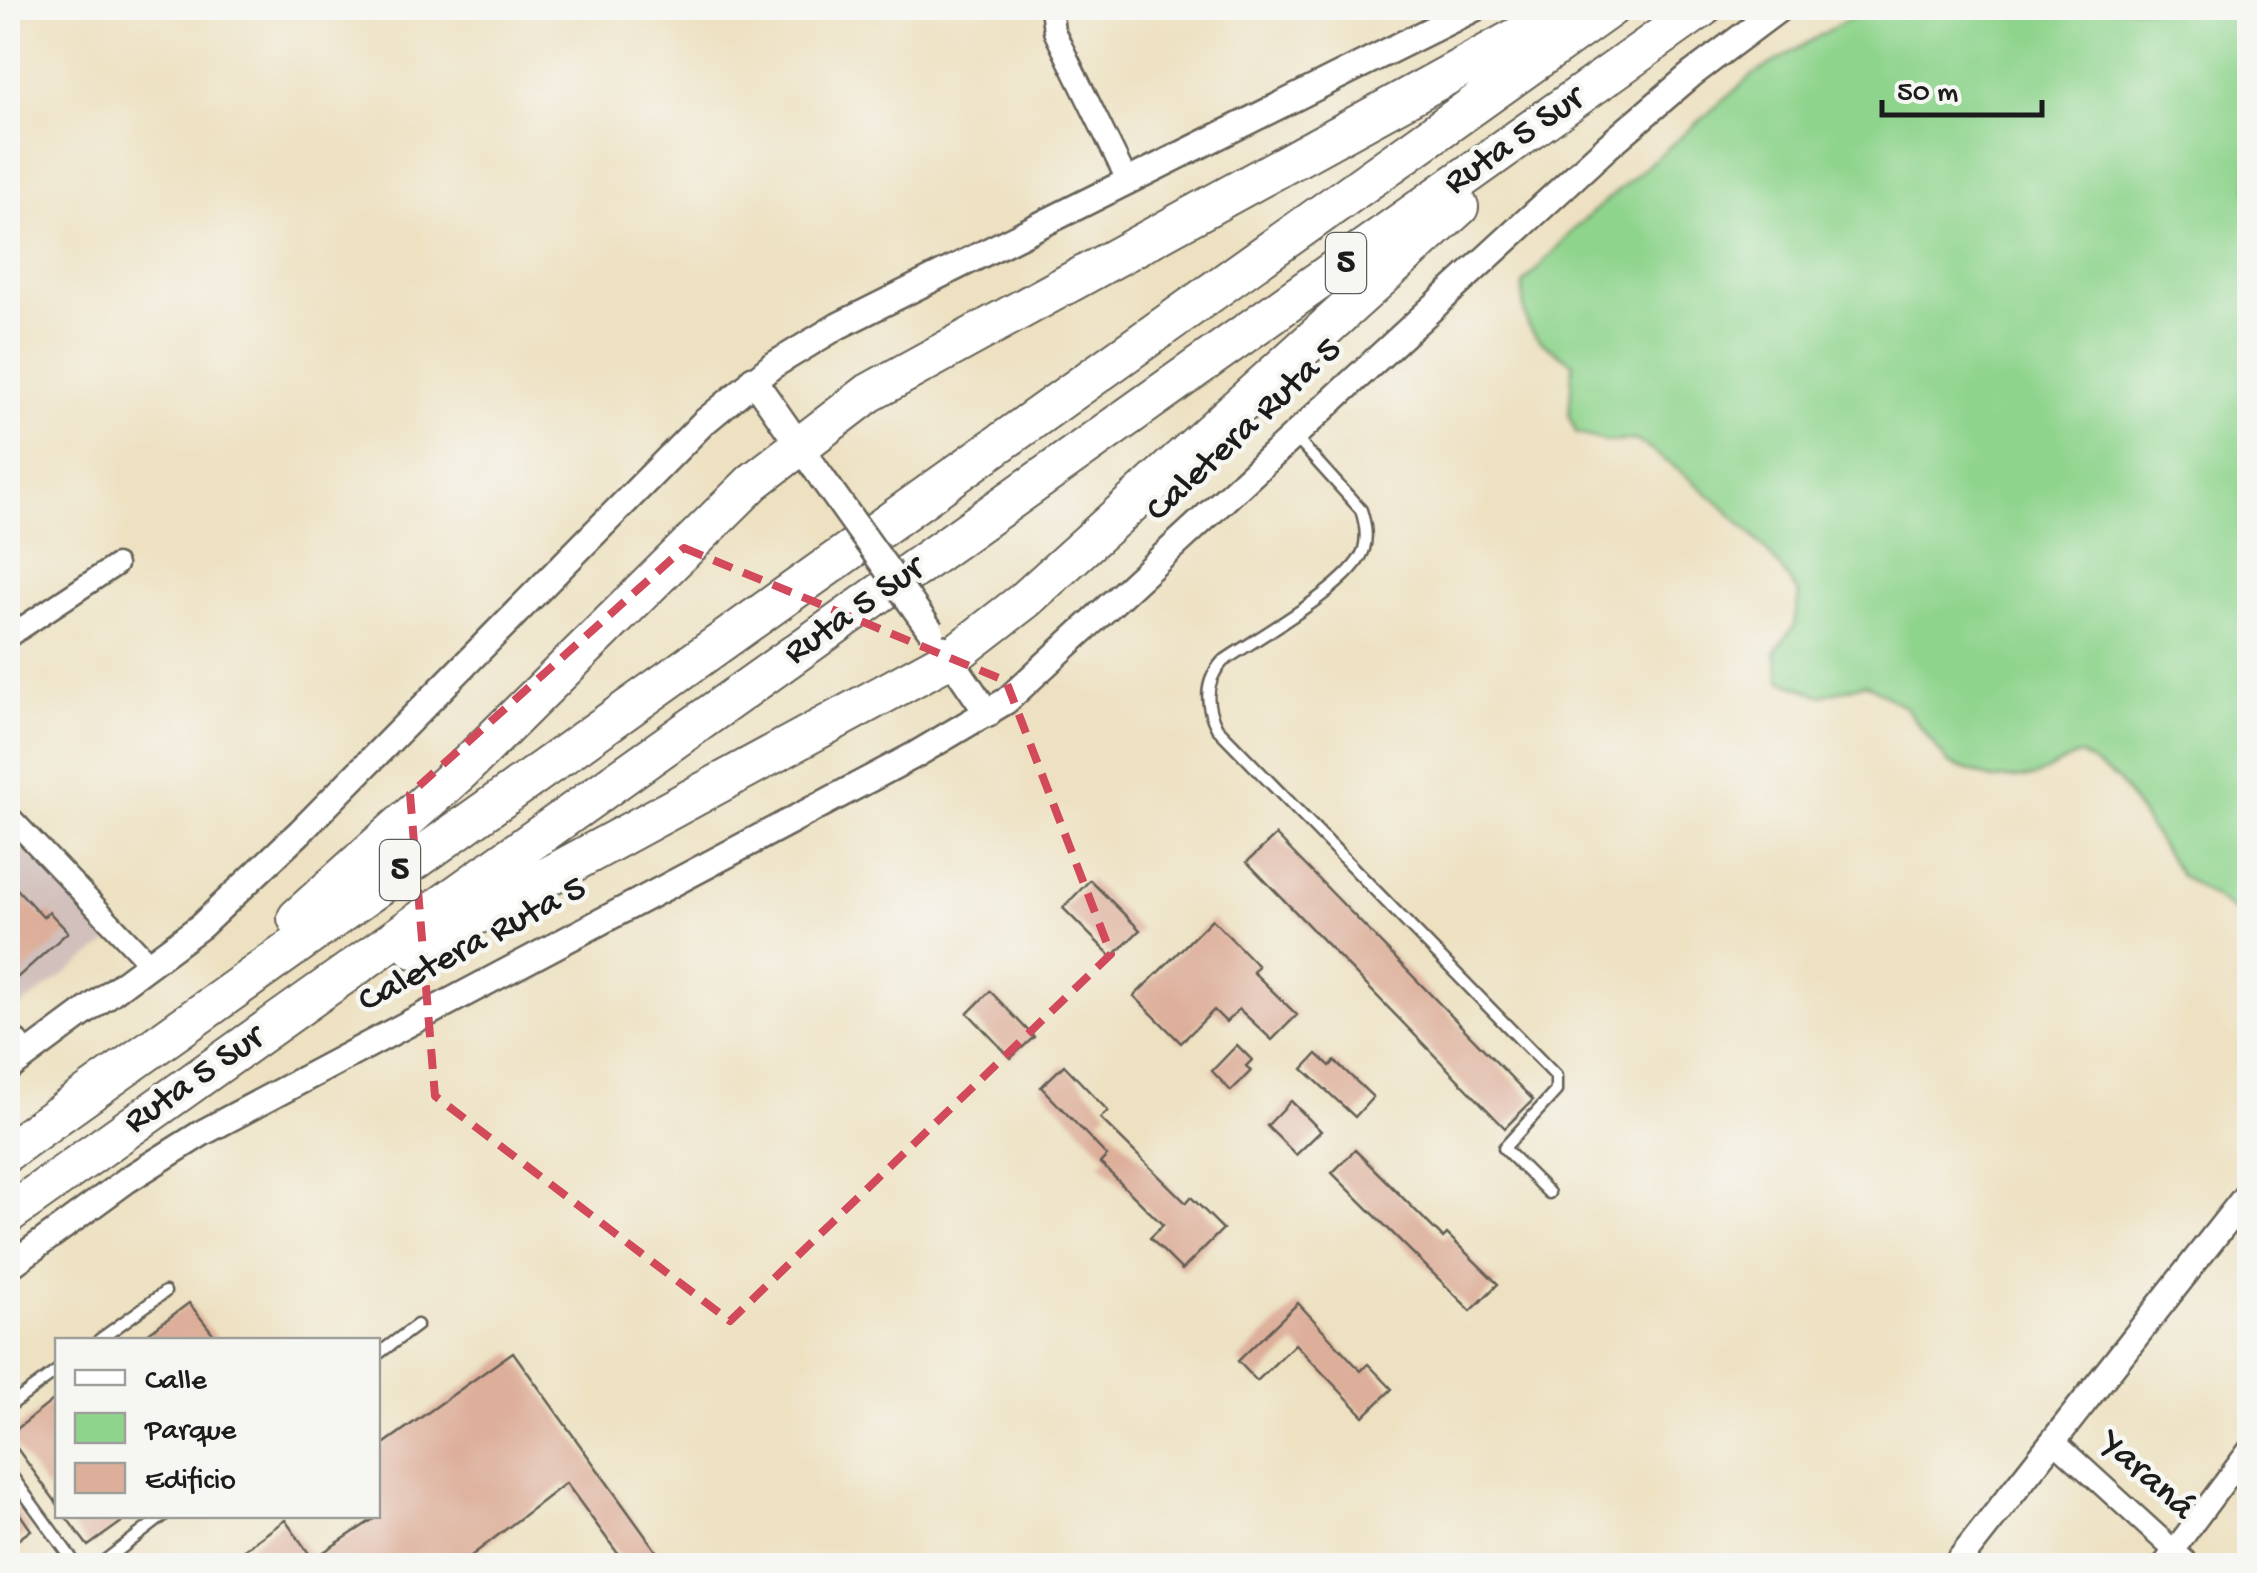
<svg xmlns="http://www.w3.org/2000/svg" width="2257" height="1573" font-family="'Gochi Hand',sans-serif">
	<rect width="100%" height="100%" fill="#f6f6f2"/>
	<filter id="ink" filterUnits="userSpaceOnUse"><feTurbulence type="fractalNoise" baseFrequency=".01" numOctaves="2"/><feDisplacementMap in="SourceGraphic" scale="20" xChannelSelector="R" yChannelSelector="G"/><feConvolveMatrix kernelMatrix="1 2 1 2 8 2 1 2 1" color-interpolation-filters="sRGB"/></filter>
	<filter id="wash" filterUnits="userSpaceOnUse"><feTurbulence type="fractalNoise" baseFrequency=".0048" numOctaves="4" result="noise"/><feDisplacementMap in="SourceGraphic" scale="40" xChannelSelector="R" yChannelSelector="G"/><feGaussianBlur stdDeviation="2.25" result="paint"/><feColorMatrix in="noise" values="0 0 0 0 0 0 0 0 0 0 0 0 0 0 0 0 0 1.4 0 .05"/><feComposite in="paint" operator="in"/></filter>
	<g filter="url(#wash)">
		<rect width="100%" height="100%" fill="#ede1c1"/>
		<!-- industrial -->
		<path fill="#d1c0bc" d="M8 831 115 938 8 1016Z"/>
		<!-- green -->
		<path fill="#8fd48d" stroke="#567854" stroke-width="2.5" d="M1867 8H2249V921L2180 875 2119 781 2079 754 2034 777 1992 779 1948 763 1906 708 1866 683 1822 696 1780 680 1775 652 1794 626 1799 595C1761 534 1696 480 1636 440L1607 442 1576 433 1569 416 1573 363C1535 337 1521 334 1523 284L1579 224 1754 74Z"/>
		<g id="blocks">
			<!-- building -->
			<path fill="#ddaf9a" d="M1276 835 1533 1100 1505 1128 1247 862Z
				M1090 880 1140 930 1112 957 1063 908Z
				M17 889 43 917 49 912 68 932 8 986V897Z
				M1212 919 1258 966 1253 972 1297 1015 1272 1040 1239 1009 1226 1022 1214 1010 1181 1043 1134 996Z
				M990 991 1034 1037 1011 1058 968 1013Z
				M1237 1045 1252 1060 1246 1066 1251 1071 1231 1091 1212 1071Z
				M1317 1054 1330 1066 1335 1061 1373 1097 1355 1117 1303 1069Z
				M1064 1065 1108 1111 1100 1118 1186 1203 1191 1197 1223 1229 1182 1270 1150 1238 1163 1225 1100 1163 1107 1156 1041 1087Z
				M1291 1101 1321 1131 1296 1155 1267 1126Z
				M1355 1150 1443 1238 1447 1234 1498 1284 1471 1311 1332 1173Z
				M189 1303 218 1340H139Z
				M1298 1303 1361 1371 1368 1364 1392 1389 1364 1416 1295 1344 1257 1381 1238 1361Z
				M513 1352 667 1566H627L566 1483 458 1566H222L285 1520 313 1559 378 1516V1448Z
				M57 1397V1454L58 1505 8 1436Z
				M8 1497 31 1530 8 1547Z
				M65 1516H130L88 1546Z"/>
		</g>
	</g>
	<g filter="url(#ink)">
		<use href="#blocks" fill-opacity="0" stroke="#656156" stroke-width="2.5"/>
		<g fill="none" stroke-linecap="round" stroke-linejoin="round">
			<!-- service casing -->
			<g stroke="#656156" stroke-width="15">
				<path id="service" d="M1295 437 1361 510C1365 522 1368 535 1364 549 1353 585 1255 639 1222 662 1204 683 1205 705 1217 728L1556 1076V1091L1504 1148 1549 1193
					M8 1023 32 1051
					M99 1340 165 1292
					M378 1354 417 1325
					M8 1407 58 1370
					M8 1471 77 1566
					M98 1566 163 1516"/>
			</g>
			<!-- minor casing -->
			<g stroke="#656156" stroke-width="25">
				<path id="minor" d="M1051 8 1054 31 1128 182
					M8 637 116 565
					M8 815 151 965
					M2054 1441 2191 1566
					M2162 1566 2250 1448"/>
			</g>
			<!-- tertiary casing -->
			<g stroke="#656156" stroke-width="30">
				<path id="tertiary" d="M753 379 822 478
					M943 648 988 714
					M8 1069 201 926 300 832 703 423 772 366 838 326 1475 8
					M8 1267 127 1180 202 1133 915 755 1006 701 1607 147 1692 74 1780 8
					M1955 1566 2250 1191"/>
			</g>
			<!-- motorway casing -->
			<g stroke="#656156" stroke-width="42">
				<path id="motorway" d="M297 918 462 770 753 482 869 393 1570 8
					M414 949 950 658 1025 600 1459 207
					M8 1151 1610 8
					M8 1214 1702 8"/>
			</g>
			<!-- service -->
			<use href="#service" stroke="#fff" stroke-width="10"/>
			<!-- minor -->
			<use href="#minor" stroke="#fff" stroke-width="20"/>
			<!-- tertiary -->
			<use href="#tertiary" stroke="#fff" stroke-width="25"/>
			<!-- motorway -->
			<use href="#motorway" stroke="#fff" stroke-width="38"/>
			<!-- tertiary-bridge casing -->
			<g stroke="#656156" stroke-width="30" stroke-linecap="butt">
				<path id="tertiary-bridge" d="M822 478 931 631"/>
			</g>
			<!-- tertiary-bridge -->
			<use href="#tertiary-bridge" stroke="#fff" stroke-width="25"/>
		</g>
	</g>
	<!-- marked area -->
	<path fill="none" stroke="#d1495b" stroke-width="8" stroke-dasharray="20 12" stroke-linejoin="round" d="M684 548 1006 681 1111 954 730 1321 435 1096 410 794Z"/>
	<g text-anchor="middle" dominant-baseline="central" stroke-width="9" stroke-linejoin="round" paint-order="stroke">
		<!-- shield labels -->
		<g fill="#f6f6f2" stroke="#5d5d5c" stroke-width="2.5">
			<rect x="1326" y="233" width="40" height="60" rx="8"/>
			<rect x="380" y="840" width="40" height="60" rx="8"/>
		</g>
		<g font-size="35" font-weight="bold" fill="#1c1c1c">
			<text x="1346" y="263">5</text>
			<text x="400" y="870">5</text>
		</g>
		<!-- street labels -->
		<g font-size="38" fill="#1c1c1c" stroke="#f6f6f2">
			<text transform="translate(1515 142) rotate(-35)">Ruta 5 Sur</text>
			<text transform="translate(1245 431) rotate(-43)">Caletera Ruta 5</text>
			<text transform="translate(855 612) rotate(-35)">Ruta 5 Sur</text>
			<text transform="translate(473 946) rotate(-28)">Caletera Ruta 5</text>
			<text transform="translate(195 1081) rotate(-35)">Ruta 5 Sur</text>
			<text transform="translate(2146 1477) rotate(42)">Yaraná</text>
		</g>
	</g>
	<!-- margin -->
	<rect width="2257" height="1573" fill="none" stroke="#f6f6f2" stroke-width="40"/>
	<!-- legend -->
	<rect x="55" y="1338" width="325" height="180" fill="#f6f6f2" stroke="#9f9f9c" stroke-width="2.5"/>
	<rect x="75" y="1370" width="50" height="15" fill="#ffffff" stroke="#9f9f9c" stroke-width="2.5"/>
	<text x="145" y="1388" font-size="30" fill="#1c1c1c">Calle</text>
	<rect x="75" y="1413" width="50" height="30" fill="#8fd48d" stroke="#9f9f9c" stroke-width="2.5"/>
	<text x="145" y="1438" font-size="30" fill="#1c1c1c">Parque</text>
	<rect x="75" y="1463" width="50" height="30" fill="#ddaf9a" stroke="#9f9f9c" stroke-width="2.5"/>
	<text x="145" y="1488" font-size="30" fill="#1c1c1c">Edificio</text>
	<!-- scale -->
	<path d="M1882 100v15h160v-15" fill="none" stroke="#1c1c1c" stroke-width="5"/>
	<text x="1897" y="100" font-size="30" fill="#1c1c1c" stroke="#f6f6f2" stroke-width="8" paint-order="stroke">50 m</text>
</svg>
